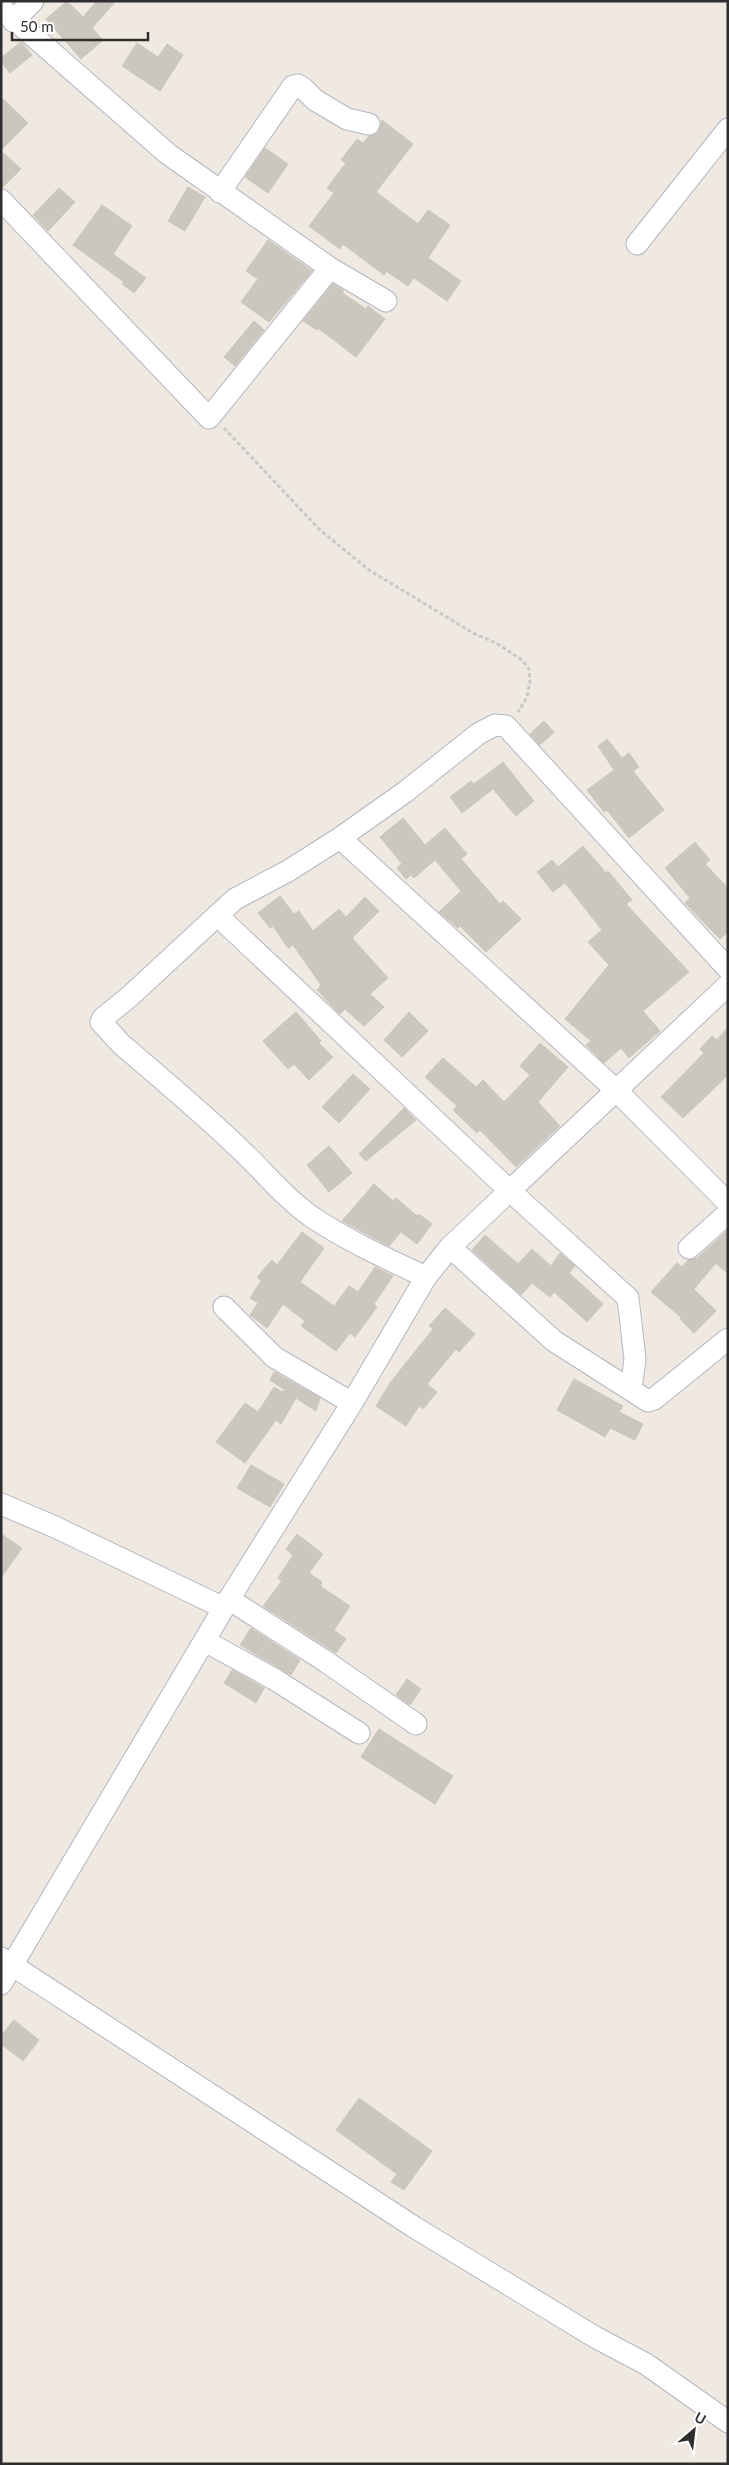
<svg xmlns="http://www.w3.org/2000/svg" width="729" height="2465" font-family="Lato,sans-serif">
	<rect width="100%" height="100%" fill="#efe9e1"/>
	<!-- building -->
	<path fill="#cbc7bf" stroke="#cbc5ba" d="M67 1 83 17 97 1H116L92 28 103 40 81 59 46 19Z
		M21 42 32 55 10 73 1 62V58Z
		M137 43 158 57 167 44 183 55 160 91 122 66Z
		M1 97 28 123 1 150Z
		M382 120 413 144 376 192 418 224 428 210 450 225 428 258 461 281 447 301 414 278 408 286 386 271 384 275 343 244 340 249 309 226 334 193 327 188 346 163 341 160 357 139 363 143 369 136 378 133Z
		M265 148 288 164 268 193 245 177Z
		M1 151 21 169 2 188H1Z
		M188 187 205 197 185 231 168 221Z
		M59 188 75 202 48 231 33 215Z
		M102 205 132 226 113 254 146 278 134 293 122 284 124 282 73 245Z
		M268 240 312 271 269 322 241 302 258 279 246 271Z
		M333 284 344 291 342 293 366 309 368 306 385 319 356 357 318 328 317 330 303 321Z
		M254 321 264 330 235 366 224 357Z
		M544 721 554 732 540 745 530 734Z
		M607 739 622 758 629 753 639 767 633 771 664 810 629 838 607 810 604 812 587 790 614 770 598 746Z
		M503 762 534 801 516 816 493 789 462 813 450 797 471 781 474 784Z
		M403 818 425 845 445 828 467 854 461 859 500 904 503 901 521 919 486 952 460 926 458 928 439 912 461 891 435 860 414 878 411 875 406 879 397 868 402 864 380 837Z
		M695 842 710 860 705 864 728 888V932L720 939 685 903 690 898 665 868Z
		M583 846 606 873 608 871 632 900 626 904 689 972 643 1011 660 1031 629 1058 621 1048 604 1063 586 1045 591 1041 565 1019 609 965 588 942 602 930 565 883 553 892 537 872 552 860 558 867Z
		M280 896 294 914 299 911 313 931 339 909 346 917 365 897 379 911 352 938 388 978 370 994 384 1007 364 1026 345 1009 340 1014 329 1003 317 990 321 985 293 945 288 948 273 926 270 928 258 913Z
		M296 1012 321 1041 319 1043 333 1057 309 1080 294 1064 288 1069 263 1041Z
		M409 1012 428 1031 402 1057 384 1040Z
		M728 1027V1075L683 1118 661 1097 704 1053 700 1049 712 1036 717 1040Z
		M540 1043 568 1067 538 1102 560 1126 516 1167 480 1130 477 1133 453 1110 457 1106 425 1077 443 1058 476 1087 483 1080 504 1102 530 1075 520 1066Z
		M353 1074 370 1089 339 1123 322 1107Z
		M404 1108 416 1120 366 1161 359 1154Z
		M329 1146 352 1173 329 1192 307 1165Z
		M374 1184 393 1201 396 1198 417 1216 419 1214 432 1224 417 1244 401 1232 389 1246 342 1221Z
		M728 1230V1274L716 1263 694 1289 716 1311 694 1333 680 1319 682 1318 651 1292 677 1263 682 1267 688 1260 697 1258Z
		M302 1232 324 1248 300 1282 334 1306 349 1286 358 1292 375 1267 393 1276 374 1304 377 1307 355 1337 350 1333 336 1351 301 1326 305 1321 283 1304 267 1328 250 1315 258 1303 250 1298 261 1281 257 1277 272 1260 277 1265Z
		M485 1235 518 1264 532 1249 551 1266 560 1253 575 1266 569 1273 603 1304 587 1322 554 1292 550 1297 532 1283 521 1295 472 1250Z
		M445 1308 475 1334 459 1352 456 1349 427 1384 437 1392 423 1409 419 1406 406 1426 376 1406 390 1383 433 1329 429 1326Z
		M274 1372 320 1398 316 1411 296 1398 281 1424 276 1420 245 1463 216 1442 245 1403 258 1412 274 1387 282 1392 285 1390 270 1380Z
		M574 1379 623 1406 619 1412 643 1424 635 1440 610 1428 605 1437 557 1410Z
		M251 1465 284 1484 270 1507 237 1488Z
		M1 1534 22 1548 1 1578Z
		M297 1534 323 1554 309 1573 322 1582 320 1586 350 1606 334 1630 346 1639 336 1653 263 1606 282 1581 278 1578 293 1555 286 1549Z
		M251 1628 300 1660 291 1675 240 1645Z
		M232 1670 264 1688 256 1703 224 1683Z
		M407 1679 421 1689 410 1705 396 1695Z
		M379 1729 453 1776 435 1804 361 1757Z
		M14 2020 39 2040 23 2061 1 2044V2036Z
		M359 2098 432 2151 404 2190 391 2182 397 2174 336 2130Z"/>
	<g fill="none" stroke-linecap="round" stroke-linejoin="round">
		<!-- minor casing -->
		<g stroke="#b4b7c1" stroke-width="23">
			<path id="minor" d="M1 8 168 154 330 268 386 301
				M13 21 33 1
				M220 192 293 86 298 85 303 88 315 100 347 119 369 124
				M1 200 209 418 330 268
				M637 244 728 129
				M340 838 616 1090 728 1203
				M217 915 509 1190 628 1298 635 1359 631 1389
				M450 1247 554 1341 648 1401 654 1399 728 1339
				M689 1248 728 1213
				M426 1277C387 1259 348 1241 312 1217 286 1199 266 1174 243 1152 204 1114 162 1079 121 1044L101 1022 103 1018 129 997 235 899 288 871 340 838 405 792 478 734 495 725 506 726 728 969
				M224 1307 274 1357 352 1403
				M1 1504 55 1527 224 1608
				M229 1599 325 1661 416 1724
				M205 1641 274 1679 359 1733
				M1 1958 414 2227 595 2337 646 2364 728 2422
				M1 1984 229 1599 352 1403 426 1277 450 1247 728 985"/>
		</g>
		<!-- path -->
		<path stroke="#c9c9c9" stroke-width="3" stroke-dasharray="4 2.5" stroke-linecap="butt" d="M224 428 319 529 369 570 473 633 496 643 522 660 529 669 530 681 527 697 518 712"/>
		<!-- minor -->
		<use href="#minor" stroke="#fff" stroke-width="21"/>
	</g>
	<!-- border -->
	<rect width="729" height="2465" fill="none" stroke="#2e2e2e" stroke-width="5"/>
	<!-- north arrow -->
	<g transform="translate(694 2430) rotate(28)" stroke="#ffffff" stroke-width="4" paint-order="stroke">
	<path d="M0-4L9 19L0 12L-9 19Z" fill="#2e2e2e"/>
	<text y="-8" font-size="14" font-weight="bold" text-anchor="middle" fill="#2e2e2e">U</text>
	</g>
	<!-- scale -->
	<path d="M12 32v8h136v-8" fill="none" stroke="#2e2e2e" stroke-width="2.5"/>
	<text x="20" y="32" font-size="15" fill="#2e2e2e" stroke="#ffffff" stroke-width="4" paint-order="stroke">50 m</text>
</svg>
